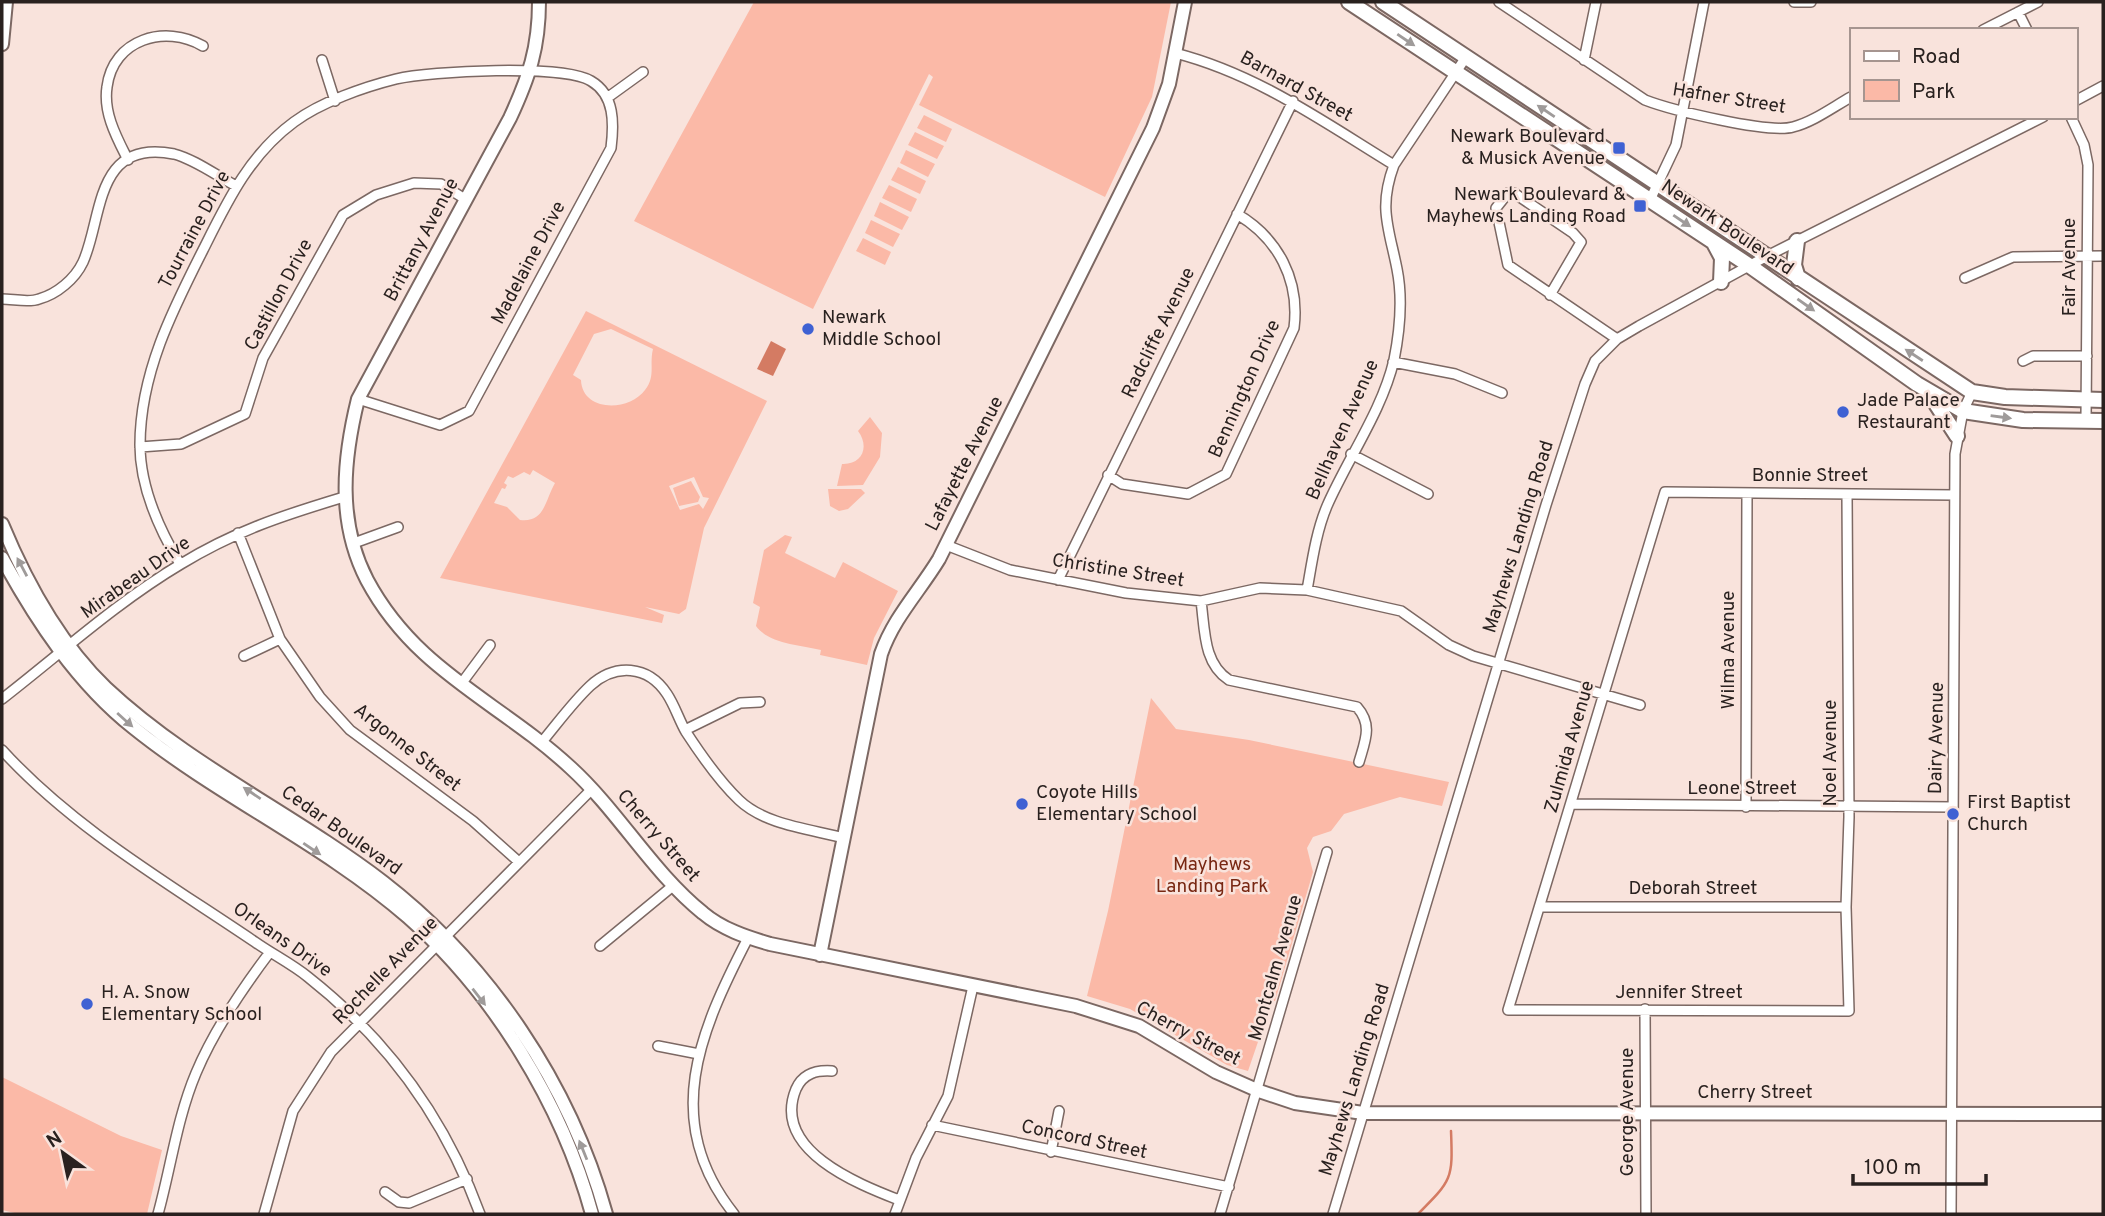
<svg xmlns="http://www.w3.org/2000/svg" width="2105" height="1216" font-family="Overpass,sans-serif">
	<rect width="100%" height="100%" fill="#f9e3dc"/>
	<!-- green -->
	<path fill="#fbb9a7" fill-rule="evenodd" d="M754 2H1171L1152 97 1105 197 919 105 933 77 929 74 813 309 634 221Z
		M924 115 952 129 946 142 917 128Z
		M915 132 944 146 937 159 908 145Z
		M906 150 935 164 928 177 900 163Z
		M898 167 926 181 920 194 891 180Z
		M889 185 917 199 911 212 882 198Z
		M880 202 909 217 902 230 874 216Z
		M871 220 900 234 893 247 865 233Z
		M863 238 891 252 885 265 856 251Z
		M586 311 767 401 704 528 686 609 679 614 645 607 664 615 662 623 440 578ZM611 329 653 349C649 365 656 376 645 390 629 412 582 412 581 380L573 375 594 334ZM533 470 555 483C545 500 545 523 520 520L507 507 494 503 502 488 505 489 507 485 504 483 508 476 513 478 524 472 530 475ZM694 477 703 497 709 498 703 509 699 504 680 510 669 486Z
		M870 417 882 433 880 457 863 485 837 486 842 464C862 465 870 447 858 431Z
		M691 481 700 497 698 502 679 506 673 488Z
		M828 489H861L865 493 848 509 839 511 830 506Z
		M785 535 792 537 785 553 835 578 843 562 898 591 874 638 867 665 820 655 821 650C799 645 769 644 756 626L760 607 753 603 764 550Z
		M1151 698 1176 729 1249 740 1449 782 1442 806 1400 797 1344 814 1331 831 1313 837 1307 848 1313 872 1308 889 1275 1001H1272L1248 1071 1227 1065 1130 1009 1087 996 1108 911Z
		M2 1077 121 1136 162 1150 147 1214H19L2 1210Z"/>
	<!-- water -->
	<path fill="#d47b63" d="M771 341 786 349 773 376 757 369Z"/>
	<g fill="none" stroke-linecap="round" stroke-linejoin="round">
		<!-- stream -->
		<path stroke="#d47b63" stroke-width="2.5" d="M1418 1214C1452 1180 1453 1179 1451 1131"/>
		<!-- street casing -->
		<g stroke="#7c6863" stroke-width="12">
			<path id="street" d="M1499 2 1645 100C1671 110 1769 134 1793 127 1813 122 1833 107 1851 97
				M1794 2H1811
				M2018 12 2027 30
				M1983 30 2038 2
				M1175 53C1257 74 1322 121 1394 165
				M322 60 335 101
				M1584 60 1596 2
				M607 98 643 72
				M2075 101 2103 86
				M2071 117 2084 145 2088 165 2086 420
				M128 160C117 138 103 113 107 87 113 39 165 24 203 46
				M1650 200 1676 145 1704 2
				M1965 278 2013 257 2103 256
				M1550 295 1581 242 1573 233 1514 193H1508L1496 208 1508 265 1617 339
				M2 299C13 299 29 303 39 299 57 294 75 279 83 262 103 218 94 138 174 154 194 159 217 176 236 186
				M2023 361 2033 356H2087
				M1393 362 1455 374 1502 393
				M140 447 181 444 245 414 263 358 343 215 376 195 414 183 441 184 465 199
				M1351 454 1428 494
				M1108 475 1122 484 1188 494 1226 474 1294 328C1300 280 1278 238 1237 214
				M1847 494 1849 817 1846 907 1849 1011 1508 1010 1665 492 1954 495
				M238 533 280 639 320 697 350 730 473 821 519 862
				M354 543 398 527
				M946 545 1010 570 1126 593 1201 601 1260 588 1307 590 1401 611 1449 645 1473 656 1640 705
				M180 564C159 529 140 487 140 445 140 374 172 311 203 250 227 202 249 155 294 122 321 102 364 87 396 79 431 71 563 64 591 81 615 95 614 124 611 148L469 411 440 425 358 399
				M1058 580 1293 101
				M1307 590C1312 562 1316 532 1327 506 1348 458 1382 411 1394 360 1400 330 1403 299 1397 269 1389 228 1378 208 1394 165L1466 57
				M1201 601C1205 630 1203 663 1229 680L1357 707C1373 725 1365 741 1359 762
				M244 656 280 639
				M461 684 490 645
				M2 699C60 654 117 602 181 564 235 531 284 515 344 497
				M685 730 740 703 760 702
				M541 743C557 724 572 703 590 686 615 663 648 665 667 694 675 706 679 720 686 732 701 755 719 781 739 800 765 825 810 829 844 838
				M2 750C73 828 168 883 255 942 272 954 292 964 308 977 388 1040 445 1119 480 1214
				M1572 804 1953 807
				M1746 807 1747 493
				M1541 907H1846
				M600 946 674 885
				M1645 1009 1646 1214
				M658 1046 699 1054
				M832 1071C817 1070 803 1073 796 1089 771 1150 858 1184 899 1200
				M932 1125 1229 1187
				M1051 1152 1059 1111
				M385 1192 399 1202 409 1203 467 1179
				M158 1214C171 1167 177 1118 196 1073 214 1030 242 989 270 952
				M264 1214 293 1111 331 1052 592 789
				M734 1214C660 1121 700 1031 748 938
				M895 1214 916 1158 948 1096 973 986
				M1220 1214 1327 852
				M1333 1214 1546 505 1585 384 1595 361 1617 339 1639 326 1767 256 2043 117
				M1951 1214 1955 454 1963 411 1972 392"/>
		</g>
		<!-- secondary casing -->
		<g stroke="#7c6863" stroke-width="16">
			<path id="secondary" d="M539 2C539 48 529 77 510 118L358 399C343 460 337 522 367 580 416 672 499 701 571 768 619 812 652 872 703 913 722 929 746 937 770 944L1076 1006 1139 1026 1216 1072 1259 1091 1295 1103 1363 1113 2103 1114
				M2 44 6 2
				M2 524C26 582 60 644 106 688 188 765 294 814 383 882 489 964 570 1084 606 1214
				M2 558C36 620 77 683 134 728 220 797 324 844 408 917 494 993 562 1104 592 1214
				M820 955 881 654C894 617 919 592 939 559L1153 128 1169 84 1185 2"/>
		</g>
		<!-- primary casing -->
		<g stroke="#7c6863" stroke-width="18">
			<path id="primary" d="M1349 2 1750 266 1917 384 1963 411 2023 420 2103 421
				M1383 2 1972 392 2005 397 2103 400
				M1797 241 1794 265 1798 278
				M1714 243 1722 258 1721 282
				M1929 393 1957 436"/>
		</g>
		<!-- street -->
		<use href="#street" stroke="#fff" stroke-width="9"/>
		<!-- secondary -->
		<use href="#secondary" stroke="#fff" stroke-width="12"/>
		<!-- primary -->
		<use href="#primary" stroke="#fff" stroke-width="14"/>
	</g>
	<!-- one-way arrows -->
	<defs><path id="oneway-solid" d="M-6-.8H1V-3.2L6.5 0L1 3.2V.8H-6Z" transform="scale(1.75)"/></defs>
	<g fill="#9f9b9a">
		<use href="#oneway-solid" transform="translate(1406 40) rotate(34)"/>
		<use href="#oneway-solid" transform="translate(1546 111) rotate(-146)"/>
		<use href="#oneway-solid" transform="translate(1682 221) rotate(34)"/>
		<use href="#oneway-solid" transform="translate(1806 305) rotate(35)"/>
		<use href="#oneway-solid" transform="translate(1914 355) rotate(-147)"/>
		<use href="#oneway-solid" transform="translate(2001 417) rotate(8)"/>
		<use href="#oneway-solid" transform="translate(22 567) rotate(-118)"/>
		<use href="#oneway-solid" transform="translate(125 720) rotate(42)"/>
		<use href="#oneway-solid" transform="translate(252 793) rotate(-146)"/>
		<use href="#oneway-solid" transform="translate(312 849) rotate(34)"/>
		<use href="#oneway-solid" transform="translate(479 997) rotate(52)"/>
		<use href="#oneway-solid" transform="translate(583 1150) rotate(-112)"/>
	</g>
	<!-- markers -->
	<g fill="#3f61d3" stroke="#f9e3dc" stroke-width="2.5">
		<rect x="1612" y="141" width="14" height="14" rx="3.5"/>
		<rect x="1633" y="199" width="14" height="14" rx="3.5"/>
		<circle cx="808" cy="329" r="7"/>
		<circle cx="1843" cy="412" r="7"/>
		<circle cx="1022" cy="804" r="7"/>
		<circle cx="1953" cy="814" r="7"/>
		<circle cx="87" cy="1004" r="7"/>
	</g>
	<g text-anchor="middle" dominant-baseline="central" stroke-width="5" stroke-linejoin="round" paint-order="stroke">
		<!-- street labels -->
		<g font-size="19" fill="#29211f" stroke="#f9e3dc">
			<text transform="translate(1296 87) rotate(29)">Barnard Street</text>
			<text transform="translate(1729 99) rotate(9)">Hafner Street</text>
			<text transform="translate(1727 228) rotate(34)">Newark Boulevard</text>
			<text transform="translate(195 230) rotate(-62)">Tourraine Drive</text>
			<text transform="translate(422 240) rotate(-62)">Brittany Avenue</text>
			<text transform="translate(529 263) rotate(-62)">Madelaine Drive</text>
			<text transform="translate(2070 267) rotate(-90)">Fair Avenue</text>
			<text transform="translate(279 295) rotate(-62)">Castillon Drive</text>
			<text transform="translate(1159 333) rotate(-64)">Radcliffe Avenue</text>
			<text transform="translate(1245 389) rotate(-66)">Bennington Drive</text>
			<text transform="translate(1343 430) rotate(-66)">Bellhaven Avenue</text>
			<text transform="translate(965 464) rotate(-63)">Lafayette Avenue</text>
			<text x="1810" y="476">Bonnie Street</text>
			<text transform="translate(1519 537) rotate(-73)">Mayhews Landing Road</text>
			<text transform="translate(1118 571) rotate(9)">Christine Street</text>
			<text transform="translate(136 578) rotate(-35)">Mirabeau Drive</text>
			<text transform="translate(1729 650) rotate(-90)">Wilma Avenue</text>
			<text transform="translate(1937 738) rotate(-89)">Dairy Avenue</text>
			<text transform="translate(1570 747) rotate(-74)">Zulmida Avenue</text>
			<text transform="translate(407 748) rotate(38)">Argonne Street</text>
			<text transform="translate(1831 753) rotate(-90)">Noel Avenue</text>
			<text x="1742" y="789">Leone Street</text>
			<text transform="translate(341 831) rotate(35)">Cedar Boulevard</text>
			<text transform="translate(658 836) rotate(49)">Cherry Street</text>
			<text x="1693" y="889">Deborah Street</text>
			<text transform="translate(282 940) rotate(35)">Orleans Drive</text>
			<text transform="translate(1276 968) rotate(-74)">Montcalm Avenue</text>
			<text transform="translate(386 971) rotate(-46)">Rochelle Avenue</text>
			<text x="1679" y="993">Jennifer Street</text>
			<text transform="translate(1188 1034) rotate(28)">Cherry Street</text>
			<text transform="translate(1355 1080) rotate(-73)">Mayhews Landing Road</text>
			<text x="1755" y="1093">Cherry Street</text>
			<text transform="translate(1628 1112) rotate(-90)">George Avenue</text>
			<text transform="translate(1084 1140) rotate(12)">Concord Street</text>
		</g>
		<!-- poi labels -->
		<g font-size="19" fill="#29211f" stroke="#f9e3dc" text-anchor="start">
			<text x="1605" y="137" text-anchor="end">Newark Boulevard<tspan x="1605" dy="22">&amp; Musick Avenue</tspan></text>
			<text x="1626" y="195" text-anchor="end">Newark Boulevard &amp;<tspan x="1626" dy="22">Mayhews Landing Road</tspan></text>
			<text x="822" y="318">Newark<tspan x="822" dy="22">Middle School</tspan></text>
			<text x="1857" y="401">Jade Palace<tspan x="1857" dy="22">Restaurant</tspan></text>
			<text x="1036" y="793">Coyote Hills<tspan x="1036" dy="22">Elementary School</tspan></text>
			<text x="1967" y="803">First Baptist<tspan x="1967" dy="22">Church</tspan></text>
			<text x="101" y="993">H. A. Snow<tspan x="101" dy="22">Elementary School</tspan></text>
		</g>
		<!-- park labels -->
		<g font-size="19" fill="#782712" stroke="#f9e3dc">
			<text x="1212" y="865">Mayhews<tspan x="1212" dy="22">Landing Park</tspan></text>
		</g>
	</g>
	<!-- border -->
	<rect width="2105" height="1216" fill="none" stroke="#29211f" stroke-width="7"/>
	<!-- legend -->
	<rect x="1850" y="28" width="228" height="91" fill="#f9e3dc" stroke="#a69590" stroke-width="2"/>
	<rect x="1864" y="51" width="35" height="10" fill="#ffffff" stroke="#a69590" stroke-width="2"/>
	<text x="1912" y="63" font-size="21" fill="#29211f">Road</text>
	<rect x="1864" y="80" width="35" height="21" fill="#fbb9a7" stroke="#a69590" stroke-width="2"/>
	<text x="1912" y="98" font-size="21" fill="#29211f">Park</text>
	<!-- north arrow -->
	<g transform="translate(63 1153) rotate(327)" stroke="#f9e3dc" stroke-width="5" paint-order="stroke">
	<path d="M0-5L12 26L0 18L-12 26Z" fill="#29211f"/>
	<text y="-10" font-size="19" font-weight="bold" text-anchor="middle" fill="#29211f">N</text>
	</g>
	<!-- scale -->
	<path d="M1853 1174v10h133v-10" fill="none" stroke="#29211f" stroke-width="3.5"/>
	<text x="1864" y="1174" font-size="21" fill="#29211f" stroke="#f9e3dc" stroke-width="5" paint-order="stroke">100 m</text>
</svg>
